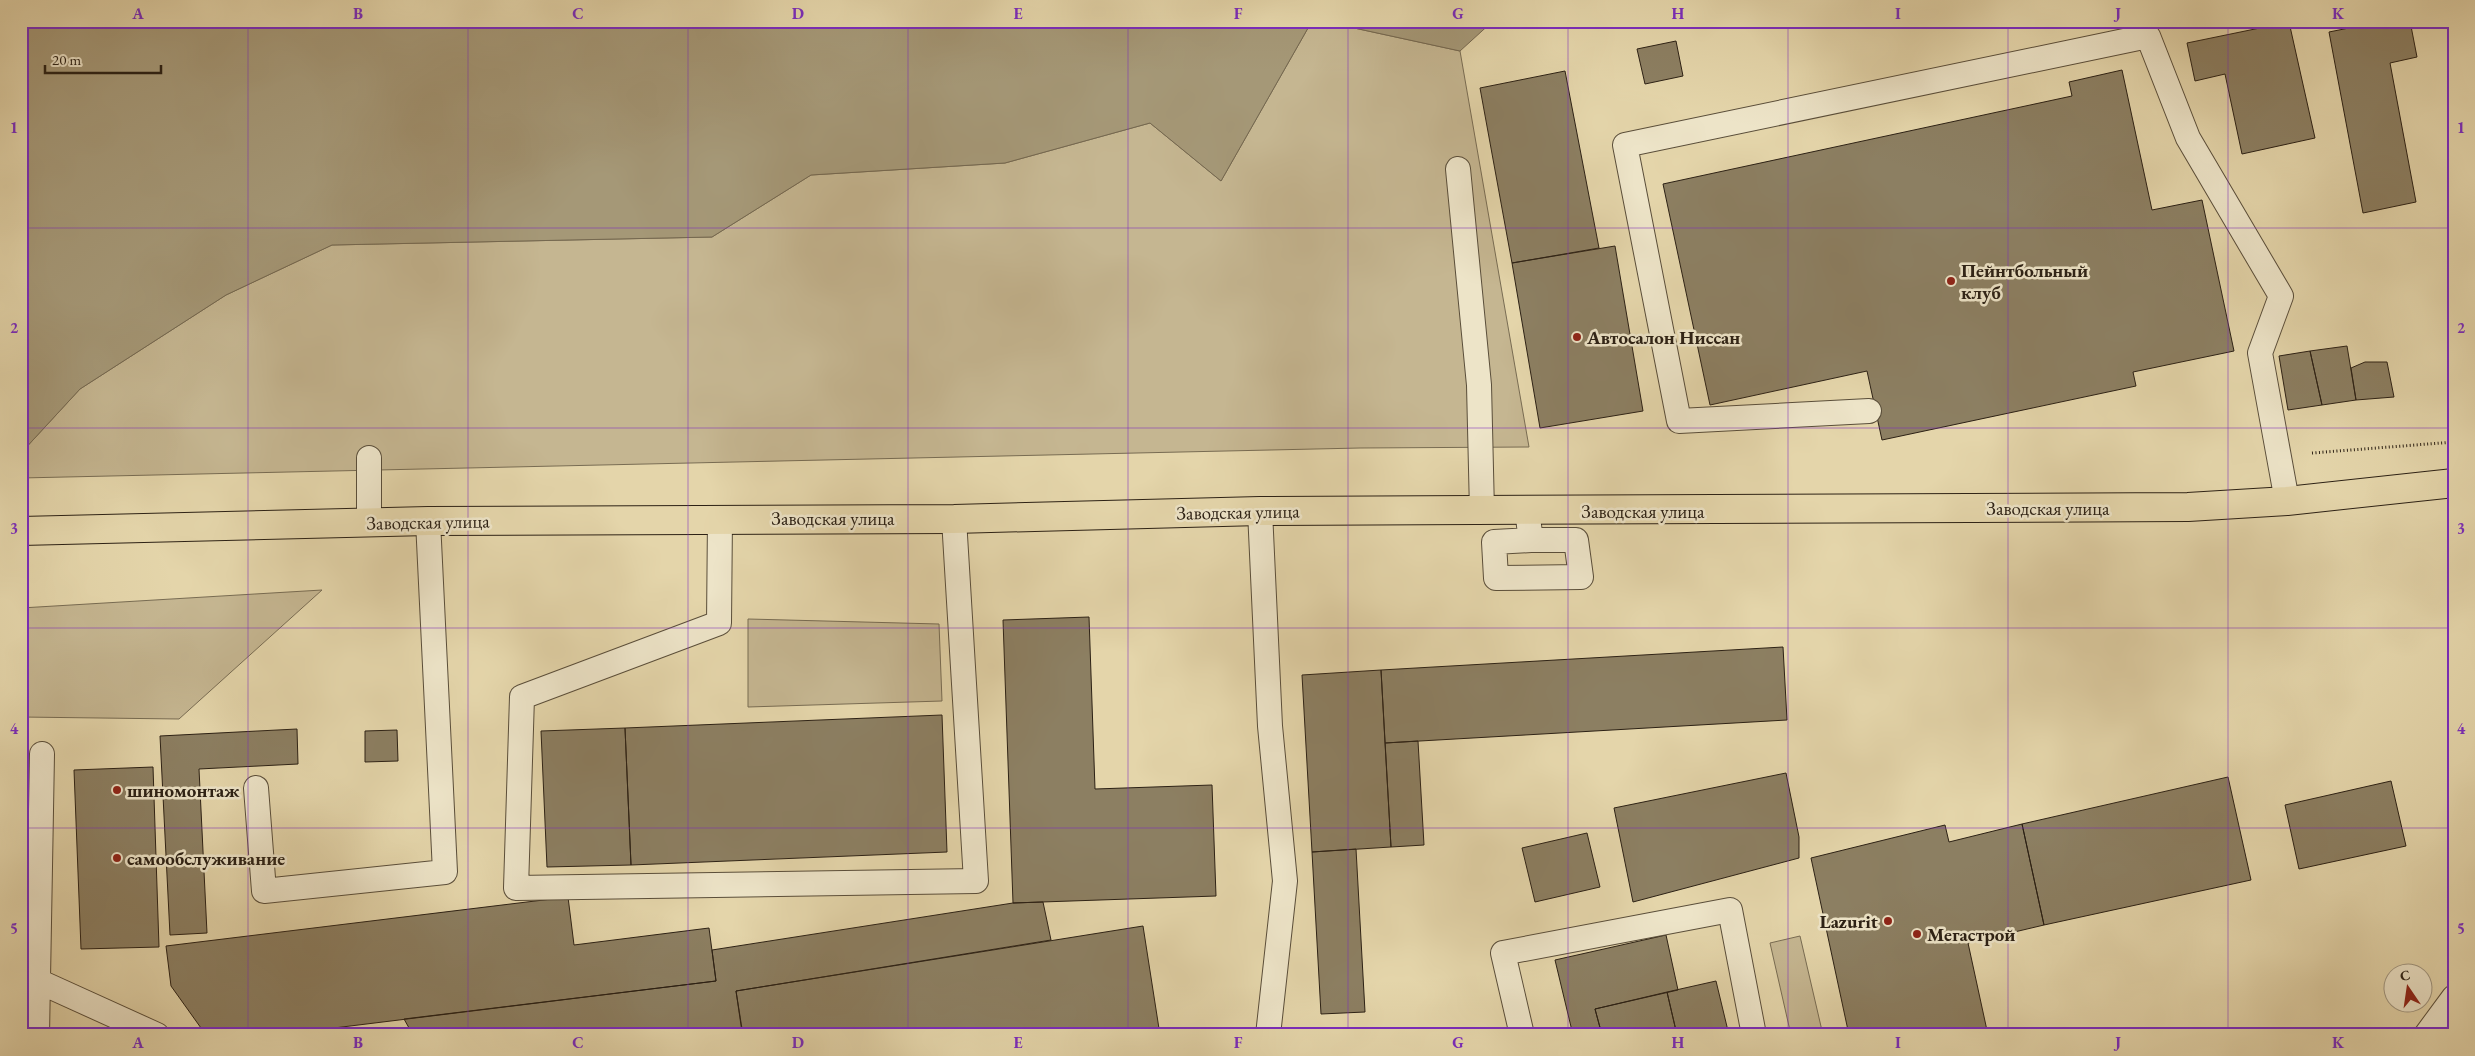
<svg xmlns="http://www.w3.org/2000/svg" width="2475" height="1056" font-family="'EB Garamond',serif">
	<rect width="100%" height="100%" fill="#e4d5aa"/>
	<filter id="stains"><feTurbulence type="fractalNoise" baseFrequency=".004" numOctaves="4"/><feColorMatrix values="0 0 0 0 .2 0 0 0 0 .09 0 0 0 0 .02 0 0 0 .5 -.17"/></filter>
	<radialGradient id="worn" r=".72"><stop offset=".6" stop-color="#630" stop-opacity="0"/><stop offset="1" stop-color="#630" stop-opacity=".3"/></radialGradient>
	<!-- green -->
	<path fill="#c5b691" stroke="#786c53" d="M1312 21H1322L1460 51 1529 447 1360 448 21 478V453L80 389 226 295 332 245 712 237 811 175 1005 163 1150 123 1221 181Z
		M322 590 179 719 21 717V608Z
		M748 619 939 624 942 701 748 707Z
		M1800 936 1823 1035H1791L1770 943Z"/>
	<!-- water -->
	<path fill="#a59877" stroke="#756850" d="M21 21H1312L1221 181 1150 123 1005 163 811 175 712 237 332 245 226 295 80 389 21 453Z
		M1322 21H1493L1460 51Z"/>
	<!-- building -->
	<path fill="#8c7f62" stroke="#2c2115" d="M2384 21H2410L2417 57 2390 63 2416 202 2363 213 2329 32Z
		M2289 22 2315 138 2242 154 2225 74 2195 81 2187 43Z
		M1676 41 1683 76 1645 84 1637 49Z
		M2122 70 2152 210 2202 200 2234 351 2133 372 2136 386 1882 440 1867 371 1710 405 1663 184 2072 96 2069 82Z
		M1565 71 1599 248 1512 263 1480 88Z
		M1615 246 1643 411 1540 428 1512 263Z
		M2347 346 2356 400 2322 405 2310 351Z
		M2310 351 2322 405 2288 410 2279 356Z
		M2365 362H2387L2394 397 2356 400 2351 368Z
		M1089 617 1095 789 1212 785 1216 896 1013 903 1003 620Z
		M1783 647 1787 720 1385 743 1381 670Z
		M1381 670 1391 847 1312 852 1302 675Z
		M942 715 947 852 631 865 625 728Z
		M625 728 631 865 547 867 541 731Z
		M297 729 298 764 199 769 207 933 170 935 160 736Z
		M397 730 398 761 365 762V731Z
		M1418 741 1424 845 1391 847 1385 743Z
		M153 767 159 947 81 949 74 770Z
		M1786 773 1799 837V858L1633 902 1614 808Z
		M2228 777 2251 880 2044 925 2022 824Z
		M2391 781 2406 846 2299 869 2285 805Z
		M2022 824 2044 925 1968 943 1988 1035H1849L1811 858 1945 825 1949 842Z
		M1587 833 1600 887 1535 902 1522 848Z
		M1356 849 1365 1012 1321 1014 1312 852Z
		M568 897 574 945 709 928 716 981 277 1035H206L171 986 166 946Z
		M1043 902 1051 940 736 991 742 1032 721 1035H413L404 1019 716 981 712 950 1013 903Z
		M1143 926 1160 1035H743L736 991Z
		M1666 935 1678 990 1595 1009 1602 1035H1573L1555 960Z
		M1716 981 1729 1035H1677L1667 992Z
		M1667 992 1677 1035H1602L1595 1009Z"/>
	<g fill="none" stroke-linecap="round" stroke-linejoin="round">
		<!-- service casing -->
		<g stroke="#5a4e3a" stroke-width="26">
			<path id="service" d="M1458 169 1479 385 1482 511
				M1869 411 1679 421 1625 145 2148 36 2188 138 2281 296 2260 353 2287 501
				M369 458V523
				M1260 511 1270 726 1285 881 1268 1035
				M1527 511 1531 540 1494 542 1496 578 1581 577 1576 540H1531
				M720 518 719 623 522 697 516 888 976 881 954 519
				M256 788 264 891 445 872 428 521
				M38 981 157 1035
				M37 1035 42 754
				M1522 1035 1503 953 1730 910 1754 1035
				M2426 1035 2454 997"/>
		</g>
		<!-- primary casing -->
		<g stroke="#2c2115" stroke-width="30">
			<path id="primary" d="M21 531 428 521 954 519 1260 511 2188 507 2287 501 2454 483"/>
		</g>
		<!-- path -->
		<path stroke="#2c2115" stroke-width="3" stroke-dasharray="1 2.5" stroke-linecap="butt" d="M2312 453 2454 442"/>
		<!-- service -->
		<use href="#service" stroke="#ede4c8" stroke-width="24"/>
		<!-- primary -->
		<use href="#primary" stroke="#e4d5aa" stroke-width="28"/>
	</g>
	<!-- grid -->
	<path fill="none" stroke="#7b2cbf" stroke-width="1" stroke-opacity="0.55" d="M248 21V1035M468 21V1035M688 21V1035M908 21V1035M1128 21V1035M1348 21V1035M1568 21V1035M1788 21V1035M2008 21V1035M2228 21V1035M21 228H2454M21 428H2454M21 628H2454M21 828H2454"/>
	<!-- markers -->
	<g fill="#8f2418" stroke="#ede4c8" stroke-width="2">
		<circle cx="1951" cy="281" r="5"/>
		<circle cx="1577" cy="337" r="5"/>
		<circle cx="117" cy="790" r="5"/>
		<circle cx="117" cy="858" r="5"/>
		<circle cx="1888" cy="921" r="5"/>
		<circle cx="1917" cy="934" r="5"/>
	</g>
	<g text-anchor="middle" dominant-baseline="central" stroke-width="5" stroke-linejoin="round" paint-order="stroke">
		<!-- poi labels -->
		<g font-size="19" font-weight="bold" fill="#2c2115" stroke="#ede4c8" text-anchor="start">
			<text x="1961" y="270">Пейнтбольный<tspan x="1961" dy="22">клуб</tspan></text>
			<text x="1587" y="337">Автосалон Ниссан</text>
			<text x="127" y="790">шиномонтаж</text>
			<text x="127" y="858">самообслуживание</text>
			<text x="1878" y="921" text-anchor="end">Lazurit</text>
			<text x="1927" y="934">Мегастрой</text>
		</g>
		<!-- street labels -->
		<g font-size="19" fill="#2c2115" stroke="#ede4c8">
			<text x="2048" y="508">Заводская улица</text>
			<text x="1643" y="511">Заводская улица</text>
			<text transform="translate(1238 512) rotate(-1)">Заводская улица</text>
			<text x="833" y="518">Заводская улица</text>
			<text transform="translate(428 522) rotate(-1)">Заводская улица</text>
		</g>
	</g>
	<!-- margin -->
	<rect width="2475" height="1056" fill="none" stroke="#e4d5aa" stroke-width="55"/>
	<!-- north arrow -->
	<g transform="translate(2408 988) rotate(347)"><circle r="24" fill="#ede4c8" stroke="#a09680"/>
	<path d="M0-4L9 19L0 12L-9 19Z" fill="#8f2418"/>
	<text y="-8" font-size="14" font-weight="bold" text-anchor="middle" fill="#2c2115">С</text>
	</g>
	<!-- scale -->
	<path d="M45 65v8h116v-8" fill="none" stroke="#2c2115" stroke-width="2.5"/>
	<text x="52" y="65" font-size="15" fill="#2c2115" stroke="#ede4c8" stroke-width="4" paint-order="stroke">20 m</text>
	<rect x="28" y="28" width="2420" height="1000" fill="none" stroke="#7b2cbf" stroke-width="2"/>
	<g font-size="16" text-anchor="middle" font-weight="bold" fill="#7b2cbf">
		<text x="138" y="19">A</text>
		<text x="358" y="19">B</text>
		<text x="578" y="19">C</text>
		<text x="798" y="19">D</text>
		<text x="1018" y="19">E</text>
		<text x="1238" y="19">F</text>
		<text x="1458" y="19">G</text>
		<text x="1678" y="19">H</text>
		<text x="1898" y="19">I</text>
		<text x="2118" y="19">J</text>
		<text x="2338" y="19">K</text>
		<text x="14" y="133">1</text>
		<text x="2461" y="133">1</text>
		<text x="14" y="333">2</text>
		<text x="2461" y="333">2</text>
		<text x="14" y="534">3</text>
		<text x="2461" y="534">3</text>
		<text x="14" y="734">4</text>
		<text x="2461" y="734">4</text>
		<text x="14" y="934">5</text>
		<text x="2461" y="934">5</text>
		<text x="138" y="1048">A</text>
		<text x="358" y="1048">B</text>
		<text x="578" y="1048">C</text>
		<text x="798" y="1048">D</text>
		<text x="1018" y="1048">E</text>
		<text x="1238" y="1048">F</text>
		<text x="1458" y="1048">G</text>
		<text x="1678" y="1048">H</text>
		<text x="1898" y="1048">I</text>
		<text x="2118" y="1048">J</text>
		<text x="2338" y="1048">K</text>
	</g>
	<rect width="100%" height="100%" filter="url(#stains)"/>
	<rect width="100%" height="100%" fill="url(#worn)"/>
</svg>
